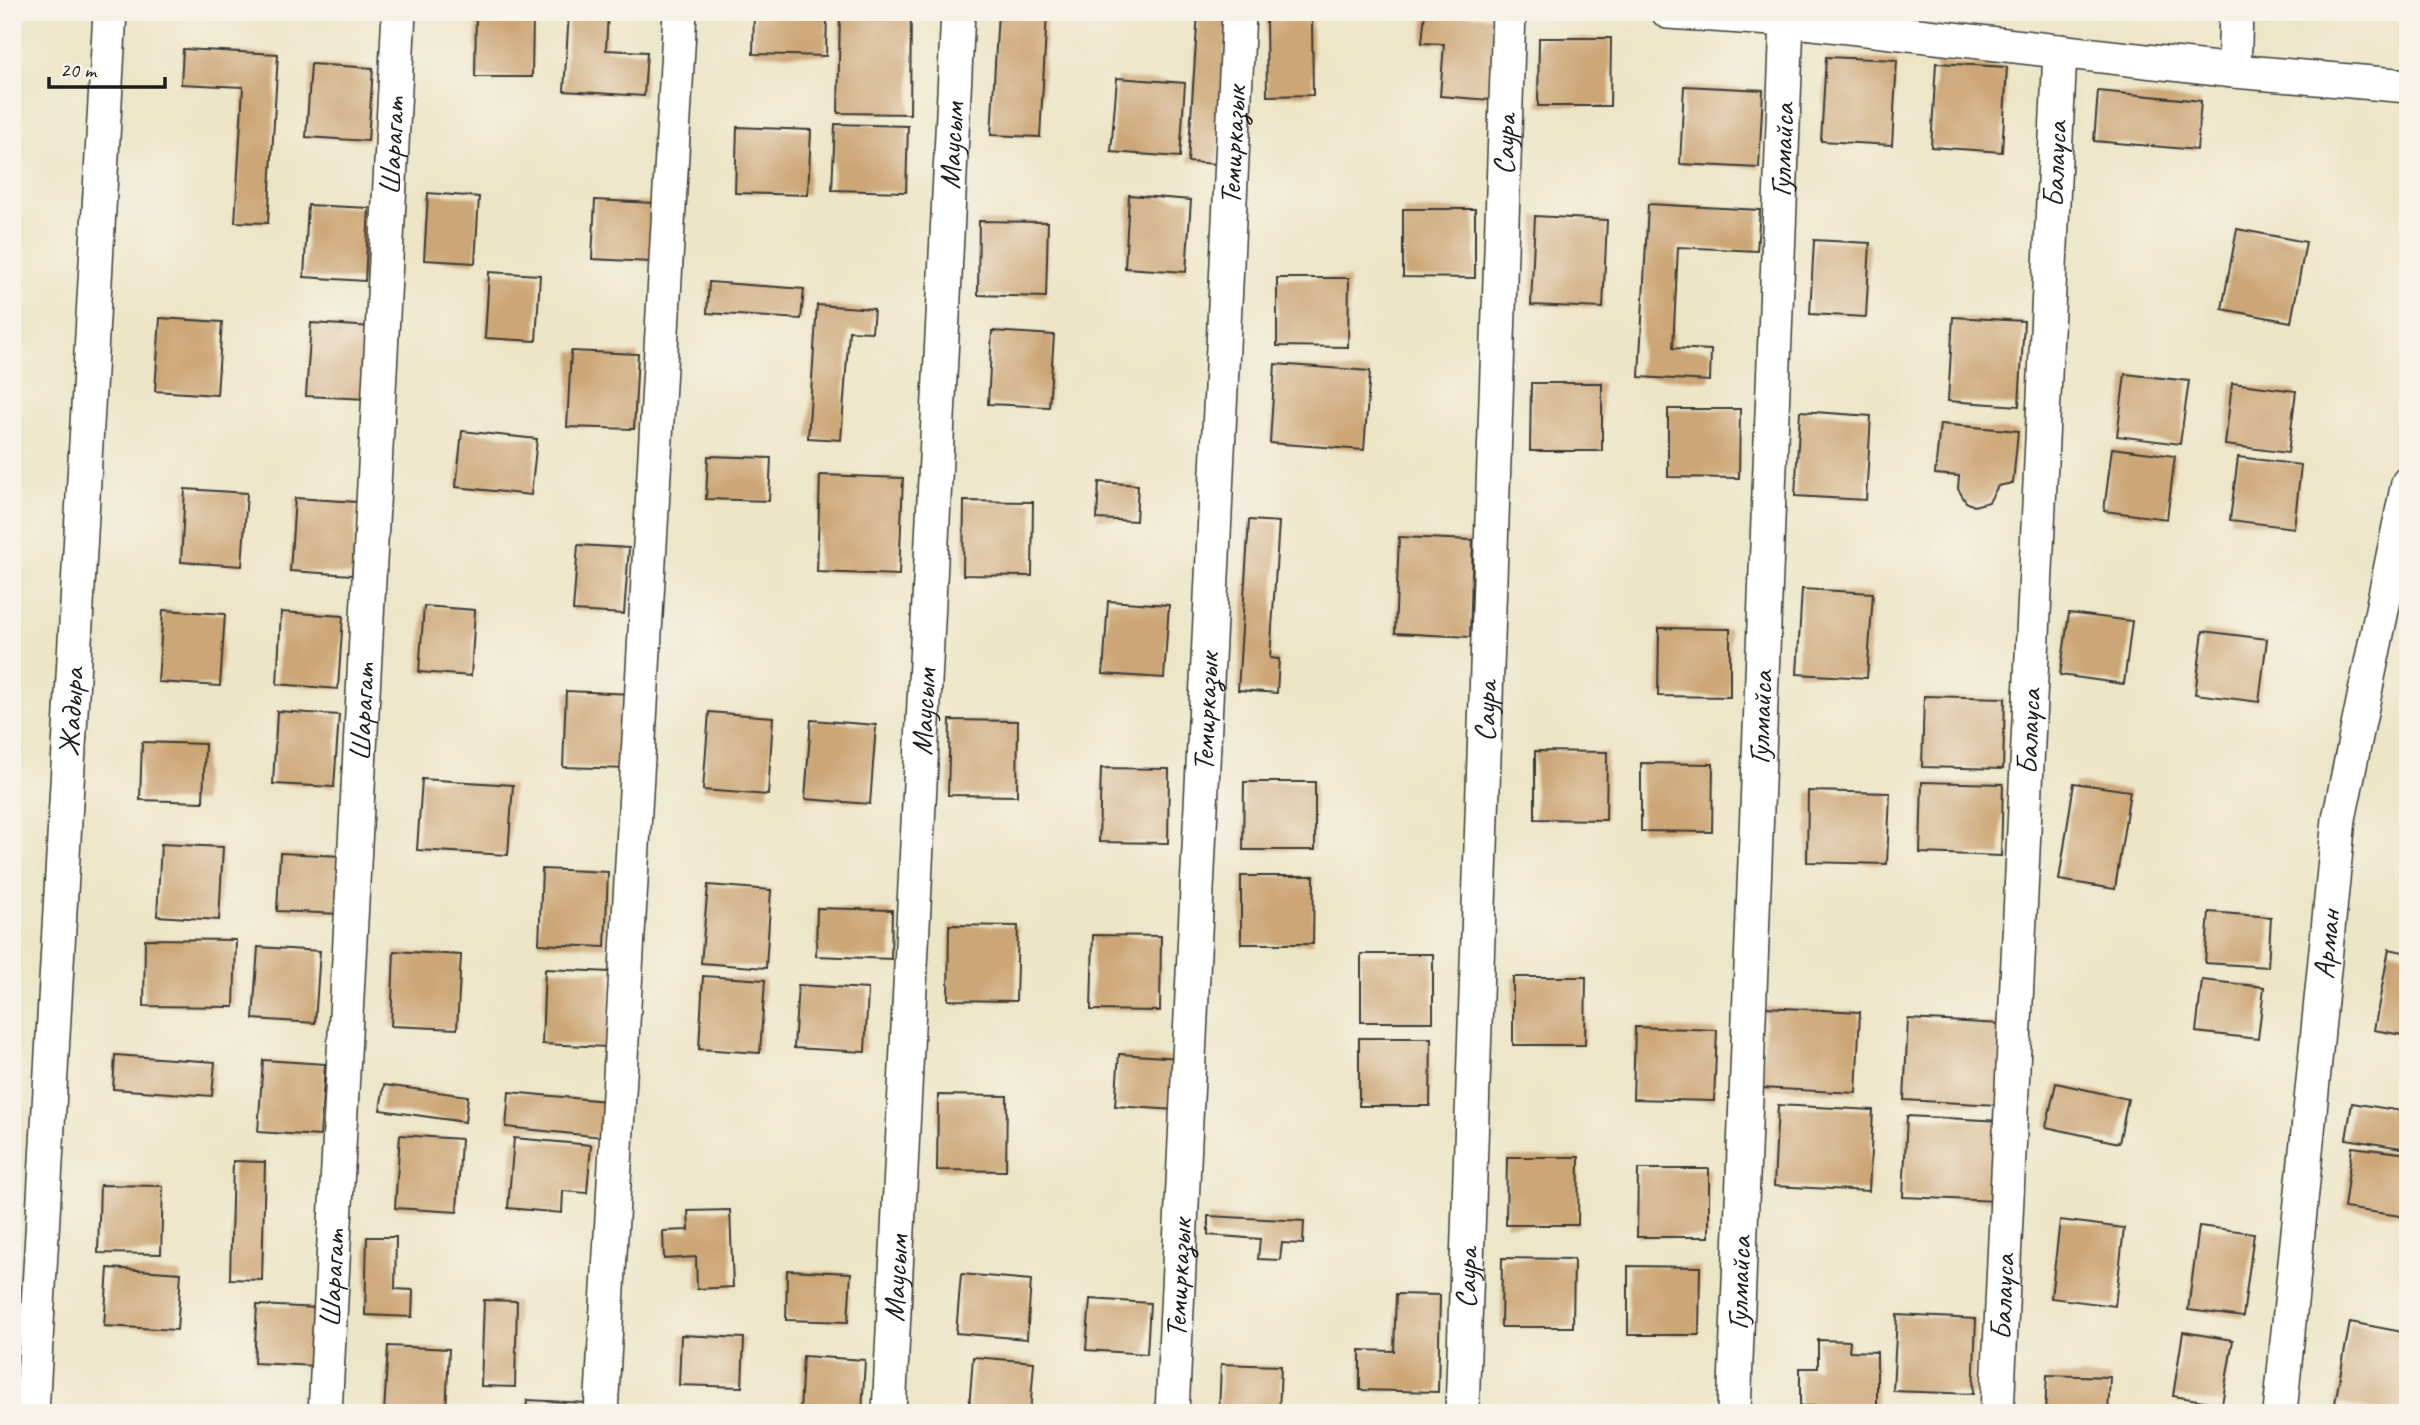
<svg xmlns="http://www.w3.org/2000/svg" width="2420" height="1425" font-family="Caveat,sans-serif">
	<rect width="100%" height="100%" fill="#f7f3e8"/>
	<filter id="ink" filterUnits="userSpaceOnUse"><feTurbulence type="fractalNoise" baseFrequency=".0143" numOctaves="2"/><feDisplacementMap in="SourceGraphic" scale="14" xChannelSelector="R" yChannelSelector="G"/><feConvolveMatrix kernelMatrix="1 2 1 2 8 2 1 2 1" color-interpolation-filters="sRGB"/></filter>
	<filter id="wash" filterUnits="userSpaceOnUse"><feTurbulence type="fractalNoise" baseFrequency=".00686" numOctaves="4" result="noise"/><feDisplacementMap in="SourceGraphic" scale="28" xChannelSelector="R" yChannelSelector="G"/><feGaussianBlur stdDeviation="1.57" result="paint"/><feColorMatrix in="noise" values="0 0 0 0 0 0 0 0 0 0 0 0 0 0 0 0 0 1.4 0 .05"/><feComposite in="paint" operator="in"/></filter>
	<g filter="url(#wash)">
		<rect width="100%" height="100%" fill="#ece5c6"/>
		<g id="blocks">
			<!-- building -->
			<path fill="#cca676" d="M204 12H258V18L204 14Z
				M569 12H608L606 50 647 52 644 96 564 91Z
				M754 12H827L826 56 753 54Z
				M840 12H911L910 114 838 113Z
				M998 12H1047L1040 137 991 135Z
				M1198 12H1228L1217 164 1188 162Z
				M1425 12 1497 17 1490 100 1440 96 1444 44 1422 43Z
				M476 15 533 16 532 77H475Z
				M1312 19 1313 95 1267 96 1266 20Z
				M1539 38H1611L1610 106H1538Z
				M183 49 278 54 268 223 235 222 243 87 181 84Z
				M1826 57 1897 60 1892 145 1821 141Z
				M1936 63 2007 67 2002 152 1931 147Z
				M311 64 373 68 368 141 306 137Z
				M1117 78 1185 83 1180 157 1111 152Z
				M1684 86 1763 90 1759 168 1680 164Z
				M2098 91 2201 101 2197 150 2094 141Z
				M835 124 908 126 906 192 832 190Z
				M737 127 811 130 808 195 735 193Z
				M428 193 479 197 475 263 424 260Z
				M1129 195 1191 200 1186 272 1125 268Z
				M595 200 654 203 651 262 592 259Z
				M1648 204 1760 210 1757 251 1678 247 1673 348 1711 350 1710 381 1639 377Z
				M308 205 369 208 365 281 304 277Z
				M1403 209H1475V278L1403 277Z
				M1535 216 1607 220 1603 308 1531 305Z
				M979 221 1048 222 1046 297 978 295Z
				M2237 229 2306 242 2291 322 2222 309Z
				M1814 240 1870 243 1866 317 1810 314Z
				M489 272 540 275 536 341 485 338Z
				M1277 278H1349L1348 347 1277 346Z
				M709 282 804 289 801 319 707 313Z
				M817 305 874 309 872 332 849 331 841 440 808 438Z
				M1953 317 2024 321 2019 406 1948 401Z
				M160 318 222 322 217 395 155 391Z
				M311 323 373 327 368 399 306 396Z
				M992 331 1054 335 1049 407 988 404Z
				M571 351 638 354 634 429 567 427Z
				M1275 364 1370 371 1364 450 1270 443Z
				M2125 374 2189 381 2180 444 2117 436Z
				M1531 383H1602V451H1530Z
				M2232 383 2296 391 2288 453 2225 445Z
				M1668 409H1740L1739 478 1668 477Z
				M1800 411 1871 416 1866 500 1795 496Z
				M1940 424 2018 431 2013 483 1998 486 1989 502 1974 506 1966 502 1958 489 1959 476 1935 474Z
				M462 431 537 439 531 495 456 487Z
				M2112 448 2175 456 2167 519 2104 511Z
				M708 456 771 458 769 501 706 499Z
				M2238 457 2301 465 2294 528 2230 520Z
				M820 475 903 478 899 575 817 572Z
				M1099 482 1138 485 1136 521 1097 519Z
				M185 489 247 493 242 566 181 562Z
				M295 498 357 502 352 575 290 571Z
				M964 501 1033 502 1032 576 963 575Z
				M1249 520 1279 522 1270 658 1279 659 1277 693 1238 690Z
				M1399 537 1473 540 1470 637 1395 633Z
				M578 545 629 548 624 614 573 611Z
				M1802 589 1873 593 1867 678 1797 674Z
				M1108 601 1169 605 1164 678 1103 674Z
				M424 606 475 610 471 676 419 672Z
				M163 610 225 614 220 686 158 682Z
				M281 612 343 616 338 689 277 684Z
				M2069 613 2132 621 2124 684 2060 675Z
				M1659 628 1730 629V697L1658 696Z
				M2203 631 2267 639 2259 702 2195 694Z
				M566 691 633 694 629 769 563 767Z
				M1924 696 2005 698 2003 769 1922 767Z
				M277 711 339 715 334 787 273 784Z
				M709 712 773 717 768 795 703 790Z
				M811 720 876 725 870 804 805 799Z
				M950 720 1018 721 1017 796 948 795Z
				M142 742 205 744 203 802 140 800Z
				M1535 751 1607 752 1606 820 1535 819Z
				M1641 763 1713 764 1712 832 1641 831Z
				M1101 768 1169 769 1168 843 1099 842Z
				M422 779 513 785 508 855 417 850Z
				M1244 782H1315V850H1243Z
				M1922 782 2003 784 2001 856 1920 853Z
				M2074 783 2130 791 2115 889 2059 880Z
				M1808 791 1890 793 1887 864 1807 862Z
				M161 844 223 847 219 920 157 916Z
				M280 853 342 856 340 914 277 911Z
				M542 869 608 872 605 947 539 944Z
				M1241 876H1314L1313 944H1241Z
				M708 885 771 890 766 968 701 963Z
				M817 908 892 910 891 959 816 956Z
				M2209 912 2271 917 2268 967 2205 963Z
				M949 925 1018 926 1016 1001 948 1000Z
				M1093 935 1161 936 1160 1011 1091 1010Z
				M145 939 236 940 234 1007 144 1006Z
				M258 947 320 951 315 1023 253 1019Z
				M2389 949 2408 953V1036L2374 1030Z
				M394 951 461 955 457 1029 391 1026Z
				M1361 954H1433V1022H1361Z
				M545 969 611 972 608 1047 542 1044Z
				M703 976 765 980 760 1053 699 1049Z
				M1513 977H1586L1585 1045H1513Z
				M2202 980 2264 987 2258 1039 2196 1032Z
				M798 985 868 989 865 1052 794 1048Z
				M1766 1007 1860 1012 1856 1093 1762 1088Z
				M1908 1019 2002 1024 1998 1105 1904 1100Z
				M1635 1027 1717 1030 1714 1101 1633 1099Z
				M1359 1038H1431L1430 1106H1359Z
				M1119 1054 1180 1058 1176 1110 1115 1106Z
				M115 1055 215 1062 212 1096 113 1089Z
				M263 1060 325 1064 320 1136 258 1132Z
				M2056 1083 2128 1099 2119 1143 2046 1127Z
				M384 1085 468 1096 465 1122 380 1110Z
				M509 1092 606 1101 602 1137 506 1127Z
				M938 1095 1007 1096 1006 1171 937 1170Z
				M2352 1103 2408 1112V1149L2346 1139Z
				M1778 1105 1873 1110 1869 1191 1774 1186Z
				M1907 1116 2002 1121 1998 1201 1903 1197Z
				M400 1135 461 1139 457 1212 395 1208Z
				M514 1138 591 1145 587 1193 563 1191 562 1213 508 1208Z
				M2352 1147 2408 1154V1217L2344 1208Z
				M1507 1157H1579L1578 1225H1506Z
				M233 1161 265 1162 262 1280 230 1279Z
				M1638 1169H1709V1237H1637Z
				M100 1185 163 1186 161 1254 98 1253Z
				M730 1210 733 1287 697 1289 696 1257 664 1259 663 1231 689 1230 688 1211Z
				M1208 1216 1304 1221 1303 1244 1282 1243 1280 1260 1258 1259 1260 1239 1208 1235Z
				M2060 1220 2124 1228 2115 1306 2051 1298Z
				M2199 1226 2254 1233 2243 1317 2188 1310Z
				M367 1237H396L395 1289 413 1290 412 1317 365 1315Z
				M1502 1258 1574 1259 1573 1327H1501Z
				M1628 1266 1700 1267 1699 1335H1628Z
				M108 1268 181 1273 177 1330 104 1326Z
				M787 1270 851 1273 848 1322 786 1320Z
				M961 1274 1031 1280 1027 1339 956 1333Z
				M1396 1294 1440 1295 1438 1392 1360 1390V1350L1394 1351Z
				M1090 1299 1150 1303 1147 1354 1086 1350Z
				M484 1300 517 1301 515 1387 481 1386Z
				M257 1305 319 1308 317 1366 254 1363Z
				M1897 1315 1976 1319 1973 1394 1893 1391Z
				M2350 1322 2408 1333 2406 1413H2390L2335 1403Z
				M2183 1332 2233 1340 2222 1404 2173 1396Z
				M681 1335 744 1338 742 1387 679 1385Z
				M1818 1340 1850 1341 1849 1351 1877 1352V1406H1800V1368H1818Z
				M388 1346 449 1349 446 1413H384Z
				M803 1356 865 1360 862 1413H800Z
				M973 1357 1034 1362 1030 1413 969 1409Z
				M1221 1364 1281 1366 1279 1413H1219Z
				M2047 1375 2110 1377 2108 1413H2045Z
				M527 1400 587 1403 586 1413H526Z"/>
		</g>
	</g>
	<g filter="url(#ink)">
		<use href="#blocks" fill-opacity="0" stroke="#3b3a36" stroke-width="2"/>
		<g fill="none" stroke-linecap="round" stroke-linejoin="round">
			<!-- minor casing -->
			<g stroke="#3b3a36" stroke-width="36">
				<g id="minor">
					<path d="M1668 12 1787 20 2234 71 2408 86"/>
					<path d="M2234 71 2236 12"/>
					<path id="s1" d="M32 1413 110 12"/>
					<path id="s2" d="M325 1413 399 12"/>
					<path d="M601 1413 680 12"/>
					<path id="s3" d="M889 1413 958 12"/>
					<path id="s4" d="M1172 1413 1239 12"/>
					<path id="s5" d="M1462 1413 1509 12"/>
					<path id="s6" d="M1734 1413 1787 20"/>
					<path id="s7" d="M1997 1413 2060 51"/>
					<path id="s8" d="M2280 1413 2339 819 2408 483"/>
				</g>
			</g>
			<!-- minor -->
			<use href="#minor" stroke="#fff" stroke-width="33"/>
		</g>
	</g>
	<g text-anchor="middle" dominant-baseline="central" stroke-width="5" stroke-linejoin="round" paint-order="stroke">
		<!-- street labels -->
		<g font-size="30" fill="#1c1c1c" stroke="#f7f3e8">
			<text stroke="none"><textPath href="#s2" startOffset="1269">Шарагат</textPath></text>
			<text stroke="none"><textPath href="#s3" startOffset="1269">Маусым</textPath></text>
			<text stroke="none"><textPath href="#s4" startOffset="1269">Темирказык</textPath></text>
			<text stroke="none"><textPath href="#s5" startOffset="1269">Саура</textPath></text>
			<text stroke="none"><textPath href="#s6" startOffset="1264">Гулмайса</textPath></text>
			<text stroke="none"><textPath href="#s7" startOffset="1250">Балауса</textPath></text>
			<text stroke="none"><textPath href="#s1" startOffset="702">Жадыра</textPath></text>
			<text stroke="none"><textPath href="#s2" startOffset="702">Шарагат</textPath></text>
			<text stroke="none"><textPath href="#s3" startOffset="702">Маусым</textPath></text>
			<text stroke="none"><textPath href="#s4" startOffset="702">Темирказык</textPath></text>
			<text stroke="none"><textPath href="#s5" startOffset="702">Саура</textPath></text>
			<text stroke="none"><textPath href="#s6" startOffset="696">Гулмайса</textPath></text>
			<text stroke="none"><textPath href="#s7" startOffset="682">Балауса</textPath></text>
			<text stroke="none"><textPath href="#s8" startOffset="471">Арман</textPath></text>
			<text stroke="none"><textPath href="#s2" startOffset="135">Шарагат</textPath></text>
			<text stroke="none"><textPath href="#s3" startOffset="135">Маусым</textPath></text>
			<text stroke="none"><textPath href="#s4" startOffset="135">Темирказык</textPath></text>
			<text stroke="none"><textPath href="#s5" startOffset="135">Саура</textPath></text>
			<text stroke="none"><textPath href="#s6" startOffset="130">Гулмайса</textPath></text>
			<text stroke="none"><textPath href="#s7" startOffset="116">Балауса</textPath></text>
		</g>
	</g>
	<!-- margin -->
	<rect width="2420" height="1425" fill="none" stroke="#f7f3e8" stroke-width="42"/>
	<!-- scale -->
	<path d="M49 77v10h116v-10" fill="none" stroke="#1c1c1c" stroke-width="3.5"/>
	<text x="60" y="77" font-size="21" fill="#1c1c1c" stroke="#f7f3e8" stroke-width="5" paint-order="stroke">20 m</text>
</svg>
